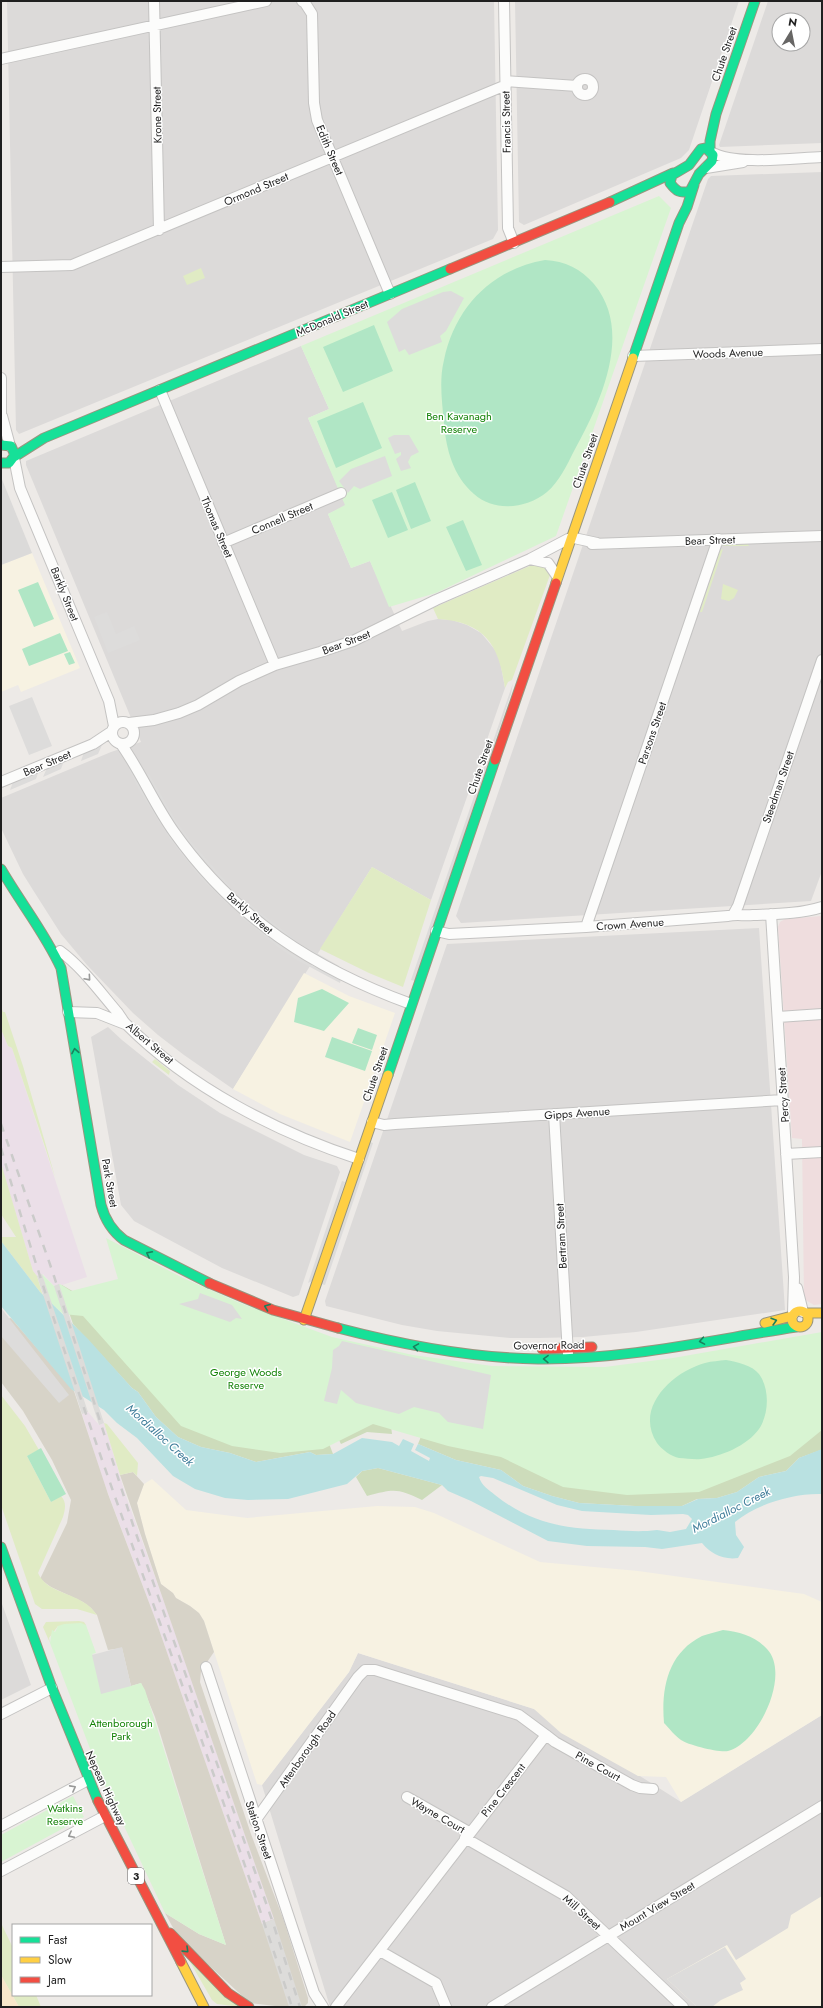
<svg xmlns="http://www.w3.org/2000/svg" width="823" height="2008" font-family="Jost,sans-serif">
	<rect width="100%" height="100%" fill="#edeae7"/>
	<!-- residential -->
	<path fill="#dcdad9" fill-rule="evenodd" d="M7 1H494L498 230 493 239 19 434 16 430Z
		M515 1H739L689 150 681 158 524 225 519 222Z
		M768 1H822V143L720 147 719 145ZM779 20H803V44H779Z
		M822 172V871L811 901 461 923 456 916 708 179 711 176Z
		M301 346 329 409 308 418 346 506 328 514 351 568 370 561 402 631 428 621 438 619 452 620 467 625 481 633 496 651 500 661 505 688 431 900 372 867 233 1089 184 1055 158 1035 133 1013 87 965 61 934 33 890 23 874 1 828V798L111 752 141 742 26 465V461Z
		M759 928 785 1310 636 1332 583 1337 538 1338H510L437 1331 402 1325 326 1306 325 1301 447 944Z
		M108 1027 122 1040 178 1085 220 1113 304 1155 337 1166 340 1172 299 1295 293 1297 222 1268 134 1221 121 1205 91 1037Z
		M1 1601 31 1685 1 1700Z
		M358 1653 534 1709 681 1802 822 1715V2007H330L262 1785 349 1672Z"/>
	<!-- commercial -->
	<path fill="#efddde" d="M822 916V1304L814 1305 804 1299 802 1139 792 1138 778 927 780 922 785 919Z"/>
	<!-- industrial -->
	<path fill="#ebdfe8" d="M1 1029 8 1046 12 1048 87 1277 62 1285 54 1286 43 1274 37 1276 33 1271 1 1164Z
		M88 1412 99 1425 104 1423 126 1496 177 1638 274 1919 262 1924 156 1621 103 1480 82 1414Z"/>
	<!-- education -->
	<path fill="#f7f2e2" d="M32 553 80 668 21 692 18 685 1 692V565Z
		M304 973 349 996 395 1013 350 1142 280 1114 233 1089Z
		M152 1479 186 1510 247 1518 377 1506 415 1507 434 1513 540 1562 638 1571 804 1594 822 1602V1715L681 1802 666 1777 638 1776 561 1733 534 1709 358 1653 349 1672 262 1785 257 1784 204 1621 199 1613 190 1606 176 1598 173 1593 161 1584 145 1534 137 1503 144 1484Z
		M822 1896V2007H697L667 1979 727 1945 736 1960 788 1928 791 1915Z"/>
	<!-- religious -->
	<path fill="#dbdad9" d="M1 477 32 553 1 565Z"/>
	<!-- construction -->
	<path fill="#d7d3c8" d="M11 1318 74 1391 108 1494 156 1621 262 1924 274 1919 120 1475 133 1472 144 1484 137 1503 145 1534 161 1584 173 1593 176 1598 190 1606 199 1613 204 1621 214 1652 201 1671 200 1682 251 1834 284 1921 308 1998V2003L305 2006H275L250 2003 178 1937 165 1913 199 1934 226 1945 155 1717 141 1683 131 1686 122 1648 108 1650 97 1615 91 1608 83 1602 51 1587 40 1579 67 1523 71 1500 52 1460 23 1411 1 1382V1321Z"/>
	<!-- grass -->
	<path fill="#e0ebc4" d="M201 268 205 278 187 285 183 276Z
		M747 543 749 546H722L726 544Z
		M723 549 702 612H700L720 550Z
		M532 565 545 566 549 569 550 575 512 680 508 682 505 688C499 645 485 622 438 619L433 608Z
		M723 584 738 590 734 598 729 601 721 599Z
		M372 867 431 900 403 987 369 973 320 949Z
		M1 1006 3 1012H5L23 1066 55 1177 12 1048 8 1046 1 1029Z
		M155 1059 170 1071 169 1075 152 1062Z
		M1 1163 33 1271 37 1276 43 1296 1 1241V1237H16L1 1214Z
		M1 1395 25 1426 39 1450 27 1456 51 1502 61 1496C67 1503 65 1509 63 1517L38 1573C46 1591 68 1592 83 1602 89 1605 93 1610 97 1615L77 1609H42L35 1604 1 1505Z
		M104 1423 107 1424 138 1463 137 1476 133 1472 120 1475Z
		M79 1621 84 1622 86 1625 58 1626 49 1638 50 1643 43 1627 46 1622Z
		M1 1923 13 1948V1995H36L41 2007H19L1 1975Z
		M186 1955 241 2007 217 2004 212 2000Z"/>
	<!-- forest -->
	<path fill="#cddcbb" d="M62 1285 327 1438 333 1454 316 1455 310 1452 256 1462 230 1453 201 1447 178 1437 156 1417 138 1392 132 1388 73 1324 62 1292Z
		M363 1417 391 1426 392 1434 367 1432 341 1444 335 1432Z
		M822 1419 821 1450 799 1458 786 1471 759 1477 737 1492 717 1498 697 1499 682 1506H635L579 1503 552 1496 523 1486 501 1470 456 1460 418 1444 422 1434Z
		M378 1468 442 1485 422 1500C397 1488 394 1489 367 1496L356 1477 362 1471Z"/>
	<!-- sand -->
	<path fill="#f7e6ca" d="M1 1975 19 2007H1Z"/>
	<!-- park -->
	<path fill="#d8f4d2" d="M659 196 671 208 556 536 436 593 389 607 370 561 351 568 328 514 345 505 308 418 329 409 301 346Z
		M106 1238 183 1278 240 1303 332 1337 413 1355 492 1366 605 1367 673 1358 822 1332V1430L790 1456 699 1492 627 1495 563 1487 501 1457 448 1446 373 1424 323 1449 280 1453 232 1446 181 1426 83 1316 63 1314 51 1303 42 1274 54 1286 60 1284 71 1291 118 1279Z
		M64 1624 81 1623 86 1625 96 1653 92 1654 131 1686 141 1683 145 1690 226 1945 199 1934 165 1913 100 1775 50 1643 52 1630 55 1632 58 1626Z
		M73 1796 84 1817 1 1862V1835Z"/>
	<!-- pitch -->
	<path fill="#b0e6c5" d="M545 260C565 261 581 269 594 284 634 332 600 404 574 451 567 465 559 482 547 492 526 509 494 512 474 494 453 476 446 449 444 423 442 402 439 380 444 360 455 307 492 269 545 260Z
		M374 325 393 371 343 392 323 347Z
		M363 402 382 448 336 468 317 421Z
		M415 482 431 521 411 529 396 490Z
		M392 492 408 530 388 538 372 500Z
		M463 520 482 565 466 571 446 527Z
		M38 582 54 619 34 627 18 590Z
		M60 633 68 651 29 666 22 649Z
		M70 652 75 663 69 665 64 654Z
		M322 989 349 1003 324 1031 294 1022 298 998Z
		M358 1028 377 1035 372 1050 352 1043Z
		M332 1037 372 1051 365 1071 325 1057Z
		M726 1360C737 1362 752 1365 759 1374 770 1389 769 1414 759 1429 747 1446 720 1457 701 1459 694 1460 686 1458 679 1458 672 1457 661 1449 657 1443 634 1408 672 1372 705 1363 712 1361 719 1361 726 1360Z
		M41 1448 66 1494 51 1502 27 1456Z
		M723 1630C740 1632 755 1636 767 1649 791 1674 759 1743 728 1751 720 1753 688 1745 681 1740 675 1736 669 1728 664 1723 661 1688 668 1653 702 1636 708 1634 716 1632 723 1630Z"/>
	<!-- parking -->
	<path fill="#dddcdb" d="M451 291 464 298 446 331 440 336 442 342 409 355 405 349 399 352 387 322 402 309 443 292Z
		M394 435H409L419 452 411 456 408 462 411 468 401 471 396 459 401 455V452L395 454 388 438Z
		M385 456 392 476 360 489 354 486 348 493 339 481 351 469Z
		M107 612 116 634 134 626 140 640 108 653 94 617Z
		M513 683 511 694 415 981 411 980Z
		M32 697 52 746 29 755 9 706Z
		M102 745 98 754 81 761 84 752Z
		M64 761 61 769 43 777 47 768Z
		M132 768 165 827 194 865 231 905 227 904 199 876 170 839 139 790 129 769Z
		M39 770 36 779 10 790 13 782Z
		M149 774 176 821 193 844 230 886V889L181 834 160 801 146 775Z
		M247 905H251L299 943 339 966 338 968 297 945Z
		M241 913 287 951 313 966 341 979 340 983 297 960 278 947 241 917Z
		M370 1142 373 1143 325 1285 321 1284Z
		M342 1181 345 1182 312 1281 308 1283Z
		M200 1293 232 1305 242 1319 236 1318 230 1322 179 1304 198 1299Z
		M1 1308 69 1395 59 1403 1 1336Z
		M342 1341 491 1375 483 1429 448 1422 439 1413 414 1407 399 1414 356 1403 341 1390 337 1404 324 1401 332 1368 333 1350 339 1346Z
		M122 1647 131 1686 101 1694 92 1655Z
		M725 1947 746 1979 740 1983 743 1990 721 2000 712 2007H697L667 1979Z"/>
	<!-- water -->
	<path fill="#b9e1e1" fill-rule="evenodd" d="M1 1241 40 1292 88 1339 132 1388 138 1392 156 1417 178 1437 201 1447 230 1453 256 1462 310 1452 316 1455 333 1454 362 1438 392 1442 399 1446 403 1439 414 1444 411 1451 429 1461 430 1458 415 1450 418 1444 456 1460 501 1470 523 1486 552 1496 579 1503 635 1506H682L698 1499 717 1498 737 1492 759 1477 786 1471 799 1458 822 1449V1494C793 1493 757 1504 735 1522L736 1535 744 1547 738 1558C723 1560 711 1554 702 1543L662 1549 645 1547 587 1546 548 1541 471 1501 448 1491 442 1485 378 1468 362 1471 347 1484 288 1499 248 1500 225 1498 195 1489 173 1476 137 1438 117 1423 104 1410 71 1389 1 1306ZM481 1476 493 1478 557 1505 582 1511 651 1515 683 1514 688 1515 692 1519 686 1529 670 1532 657 1530C642 1532 628 1531 614 1530 567 1529 533 1525 495 1495 489 1490 481 1485 479 1477Z"/>
	<!-- pier -->
	<path fill="#dddcda" d="M42 1274 88 1412 82 1414 37 1276Z
		M59 1284 104 1423 99 1425 54 1286Z
		M274 1919 302 2007H289L262 1924Z"/>
	<g fill="none" stroke-linecap="round" stroke-linejoin="round">
		<!-- street casing -->
		<g stroke="#c4c3c2" stroke-width="12">
			<path id="street" d="M154 1 159 230
				M302 1 305 3 312 14 314 103 317 120 390 294
				M504 1 508 228 514 243
				M1 59 266 1
				M577 87a8 8 0 1 1 16 0a8 8 0 1 1-16 0Z
				M506 81 577 86
				M711 152C736 166 793 158 822 157
				M706 168 743 162
				M1 267 72 265 506 85
				M633 356 822 349
				M1 378V422
				M160 390 275 665
				M2 416 10 446
				M14 458 20 488 109 701 114 726
				M223 543 341 493
				M592 544 822 536
				M530 559 548 563 557 576
				M112 733a11 11 0 1 1 22 0a11 11 0 1 1-22 0Z
				M129 723 154 720 179 713 198 705 239 681 275 665 320 652 353 641 436 600 530 559 568 539 574 538 597 543
				M121 744C141 772 154 804 174 832 235 918 314 969 411 1004
				M1 782 93 744 111 732
				M771 914 794 1277 793 1314
				M733 915 738 906 822 660
				M586 927 718 539
				M436 931 449 934 586 927 728 916C736 914 744 916 753 915 776 914 800 914 822 907
				M60 951C82 967 100 992 118 1013 121 1017 123 1022 127 1025 189 1087 276 1132 359 1159
				M68 1012 97 1013 125 1024
				M778 1017 822 1014
				M554 1114 568 1354
				M372 1122 384 1125 395 1124 783 1100
				M786 1154 822 1152
				M797 1288 803 1312
				M206 1667 314 1993 323 2007
				M1 1714 52 1688
				M546 1735 555 1742 632 1785 640 1788 653 1789
				M407 1797 469 1832
				M255 1821 358 1677 365 1670H375L519 1715 546 1735 336 2007
				M1 1826 88 1780
				M465 1838 566 1896 683 2007
				M1 1871 105 1816
				M380 1951 436 1983 446 2007
				M492 2007 822 1806"/>
		</g>
		<!-- fast casing -->
		<g stroke="#98957e" stroke-width="11">
			<path id="fast" d="M706 148 713 155 712 161 699 174 690 191C680 194 676 191 670 183L672 175 689 165 701 149Z
				M710 152V141L716 114 755 1
				M610 202 673 173
				M633 358 679 223 687 207 694 185
				M1 445 11 446 15 455 9 463H1
				M14 457 44 438 450 269
				M1 869C20 902 45 933 61 968L101 1205C105 1220 112 1231 124 1240L209 1283
				M388 1075 495 760
				M338 1328C403 1345 470 1358 538 1359 625 1360 711 1340 796 1327
				M1 1547 52 1688 98 1801"/>
		</g>
		<!-- slow casing -->
		<g stroke="#98957e" stroke-width="11">
			<path id="slow" d="M556 583 633 358
				M792 1319a8 8 0 1 1 16 0a8 8 0 1 1-16 0Z
				M806 1313H822
				M304 1320 388 1075
				M765 1323 792 1316
				M181 1962 204 2007"/>
		</g>
		<!-- jam casing -->
		<g stroke="#98957e" stroke-width="11">
			<path id="jam" d="M450 269 610 202
				M495 760 556 583
				M209 1283 273 1310 338 1328
				M542 1349 592 1347
				M98 1801 181 1962
				M170 1933 228 1993 249 2007"/>
		</g>
		<!-- street -->
		<use href="#street" stroke="#fcfcfb" stroke-width="10"/>
		<!-- fast -->
		<use href="#fast" stroke="#16e098" stroke-width="9"/>
		<!-- slow -->
		<use href="#slow" stroke="#ffcf43" stroke-width="9"/>
		<!-- jam -->
		<use href="#jam" stroke="#f24e42" stroke-width="9"/>
		<!-- rail -->
		<path stroke="#cbcbca" stroke-width="2.5" stroke-dasharray="8 8" stroke-linecap="butt" d="M1 1124 53 1273 133 1525 272 1920 300 2007
			M1 1148C47 1309 104 1466 160 1623 206 1751 250 1878 292 2007"/>
	</g>
	<!-- one-way arrows -->
	<defs><path id="oneway-chevron" d="M-2-3.5L2.5 0L-2 3.5" fill="none" stroke-width="1.6" stroke-linecap="round" stroke-linejoin="round"/></defs>
	<g stroke="#999998">
		<use href="#oneway-chevron" transform="translate(88 978) rotate(49)"/>
		<use href="#oneway-chevron" transform="translate(73 1788) rotate(-28)"/>
		<use href="#oneway-chevron" transform="translate(71 1835) rotate(153)"/>
	</g>
	<g stroke="#1a805c">
		<use href="#oneway-chevron" transform="translate(75 1051) rotate(-100)"/>
		<use href="#oneway-chevron" transform="translate(149 1254) rotate(-153)"/>
		<use href="#oneway-chevron" transform="translate(267 1307) rotate(-159)"/>
		<use href="#oneway-chevron" transform="translate(774 1321) rotate(-16)"/>
		<use href="#oneway-chevron" transform="translate(702 1341) rotate(170)"/>
		<use href="#oneway-chevron" transform="translate(416 1347) rotate(-171)"/>
		<use href="#oneway-chevron" transform="translate(546 1359) rotate(-179)"/>
		<use href="#oneway-chevron" transform="translate(186 1950) rotate(44)"/>
	</g>
	<g text-anchor="middle" dominant-baseline="central" stroke-width="3" stroke-linejoin="round" paint-order="stroke">
		<!-- shield labels -->
		<rect fill="#fff" stroke="#626262" stroke-width="1" x="128" y="1868" width="16" height="16" rx="3"/>
		<g font-size="10" font-weight="bold" fill="#1f1f1f">
			<text x="136" y="1876">3</text>
		</g>
		<!-- street labels -->
		<g font-size="11" fill="#1f1f1f" stroke="#fff">
			<text transform="translate(724 54) rotate(-71)">Chute Street</text>
			<text transform="translate(157 115) rotate(-91)">Krone Street</text>
			<text transform="translate(506 122) rotate(-91)">Francis Street</text>
			<text transform="translate(330 150) rotate(67)">Edith Street</text>
			<text transform="translate(256 189) rotate(-23)">Ormond Street</text>
			<text transform="translate(332 318) rotate(-23)">McDonald Street</text>
			<text transform="translate(728 353) rotate(-2)">Woods Avenue</text>
			<text transform="translate(585 461) rotate(-71)">Chute Street</text>
			<text transform="translate(282 518) rotate(-23)">Connell Street</text>
			<text transform="translate(217 527) rotate(67)">Thomas Street</text>
			<text transform="translate(710 540) rotate(-2)">Bear Street</text>
			<text transform="translate(65 594) rotate(68)">Barkly Street</text>
			<text transform="translate(346 642) rotate(-21)">Bear Street</text>
			<text transform="translate(652 733) rotate(-71)">Parsons Street</text>
			<text transform="translate(47 763) rotate(-23)">Bear Street</text>
			<text transform="translate(480 767) rotate(-71)">Chute Street</text>
			<text transform="translate(778 787) rotate(-71)">Steedman Street</text>
			<text transform="translate(250 913) rotate(41)">Barkly Street</text>
			<text transform="translate(630 924) rotate(-4)">Crown Avenue</text>
			<text transform="translate(150 1043) rotate(40)">Albert Street</text>
			<text transform="translate(375 1074) rotate(-71)">Chute Street</text>
			<text transform="translate(783 1095) rotate(-94)">Percy Street</text>
			<text transform="translate(577 1113) rotate(-4)">Gipps Avenue</text>
			<text transform="translate(110 1183) rotate(80)">Park Street</text>
			<text transform="translate(561 1236) rotate(-93)">Bertram Street</text>
			<text transform="translate(549 1345) rotate(-1)">Governor Road</text>
			<text transform="translate(307 1749) rotate(-55)">Attenborough Road</text>
			<text transform="translate(598 1766) rotate(29)">Pine Court</text>
			<text transform="translate(106 1788) rotate(65)">Nepean Highway</text>
			<text transform="translate(503 1790) rotate(-52)">Pine Crescent</text>
			<text transform="translate(438 1815) rotate(30)">Wayne Court</text>
			<text transform="translate(259 1830) rotate(71)">Station Street</text>
			<text transform="translate(657 1906) rotate(-31)">Mount View Street</text>
			<text transform="translate(582 1912) rotate(42)">Mill Street</text>
		</g>
		<!-- park labels -->
		<g font-size="11" fill="#138207" stroke="#fff">
			<text x="459" y="416">Ben Kavanagh<tspan x="459" dy="13">Reserve</tspan></text>
			<text x="246" y="1372">George Woods<tspan x="246" dy="13">Reserve</tspan></text>
			<text x="121" y="1723">Attenborough<tspan x="121" dy="13">Park</tspan></text>
			<text x="65" y="1808">Watkins<tspan x="65" dy="13">Reserve</tspan></text>
		</g>
		<!-- water labels -->
		<g font-size="12" font-style="italic" fill="#3f7d9a" stroke="#fff">
			<text transform="translate(160 1435) rotate(42)">Mordialloc Creek</text>
			<text transform="translate(731 1510) rotate(-27)">Mordialloc Creek</text>
		</g>
	</g>
	<!-- border -->
	<rect width="823" height="2008" fill="none" stroke="#1f1f1f" stroke-width="4"/>
	<!-- legend -->
	<rect x="12" y="1924" width="140" height="72" fill="#ffffff" stroke="#a5a5a5"/>
	<rect x="20" y="1937" width="20" height="6" fill="#16e098" stroke="#a5a5a5"/>
	<text x="48" y="1944" font-size="12" fill="#1f1f1f">Fast</text>
	<rect x="20" y="1957" width="20" height="6" fill="#ffcf43" stroke="#a5a5a5"/>
	<text x="48" y="1964" font-size="12" fill="#1f1f1f">Slow</text>
	<rect x="20" y="1977" width="20" height="6" fill="#f24e42" stroke="#a5a5a5"/>
	<text x="48" y="1984" font-size="12" fill="#1f1f1f">Jam</text>
	<!-- north arrow -->
	<g transform="translate(791 32) rotate(10)"><circle r="19" fill="#ffffff" stroke="#a5a5a5"/>
	<path d="M0-3L7 15L0 10L-7 15Z" fill="#676665"/>
	<text y="-6" font-size="11" font-weight="bold" text-anchor="middle" fill="#1f1f1f">N</text>
	</g>
</svg>
